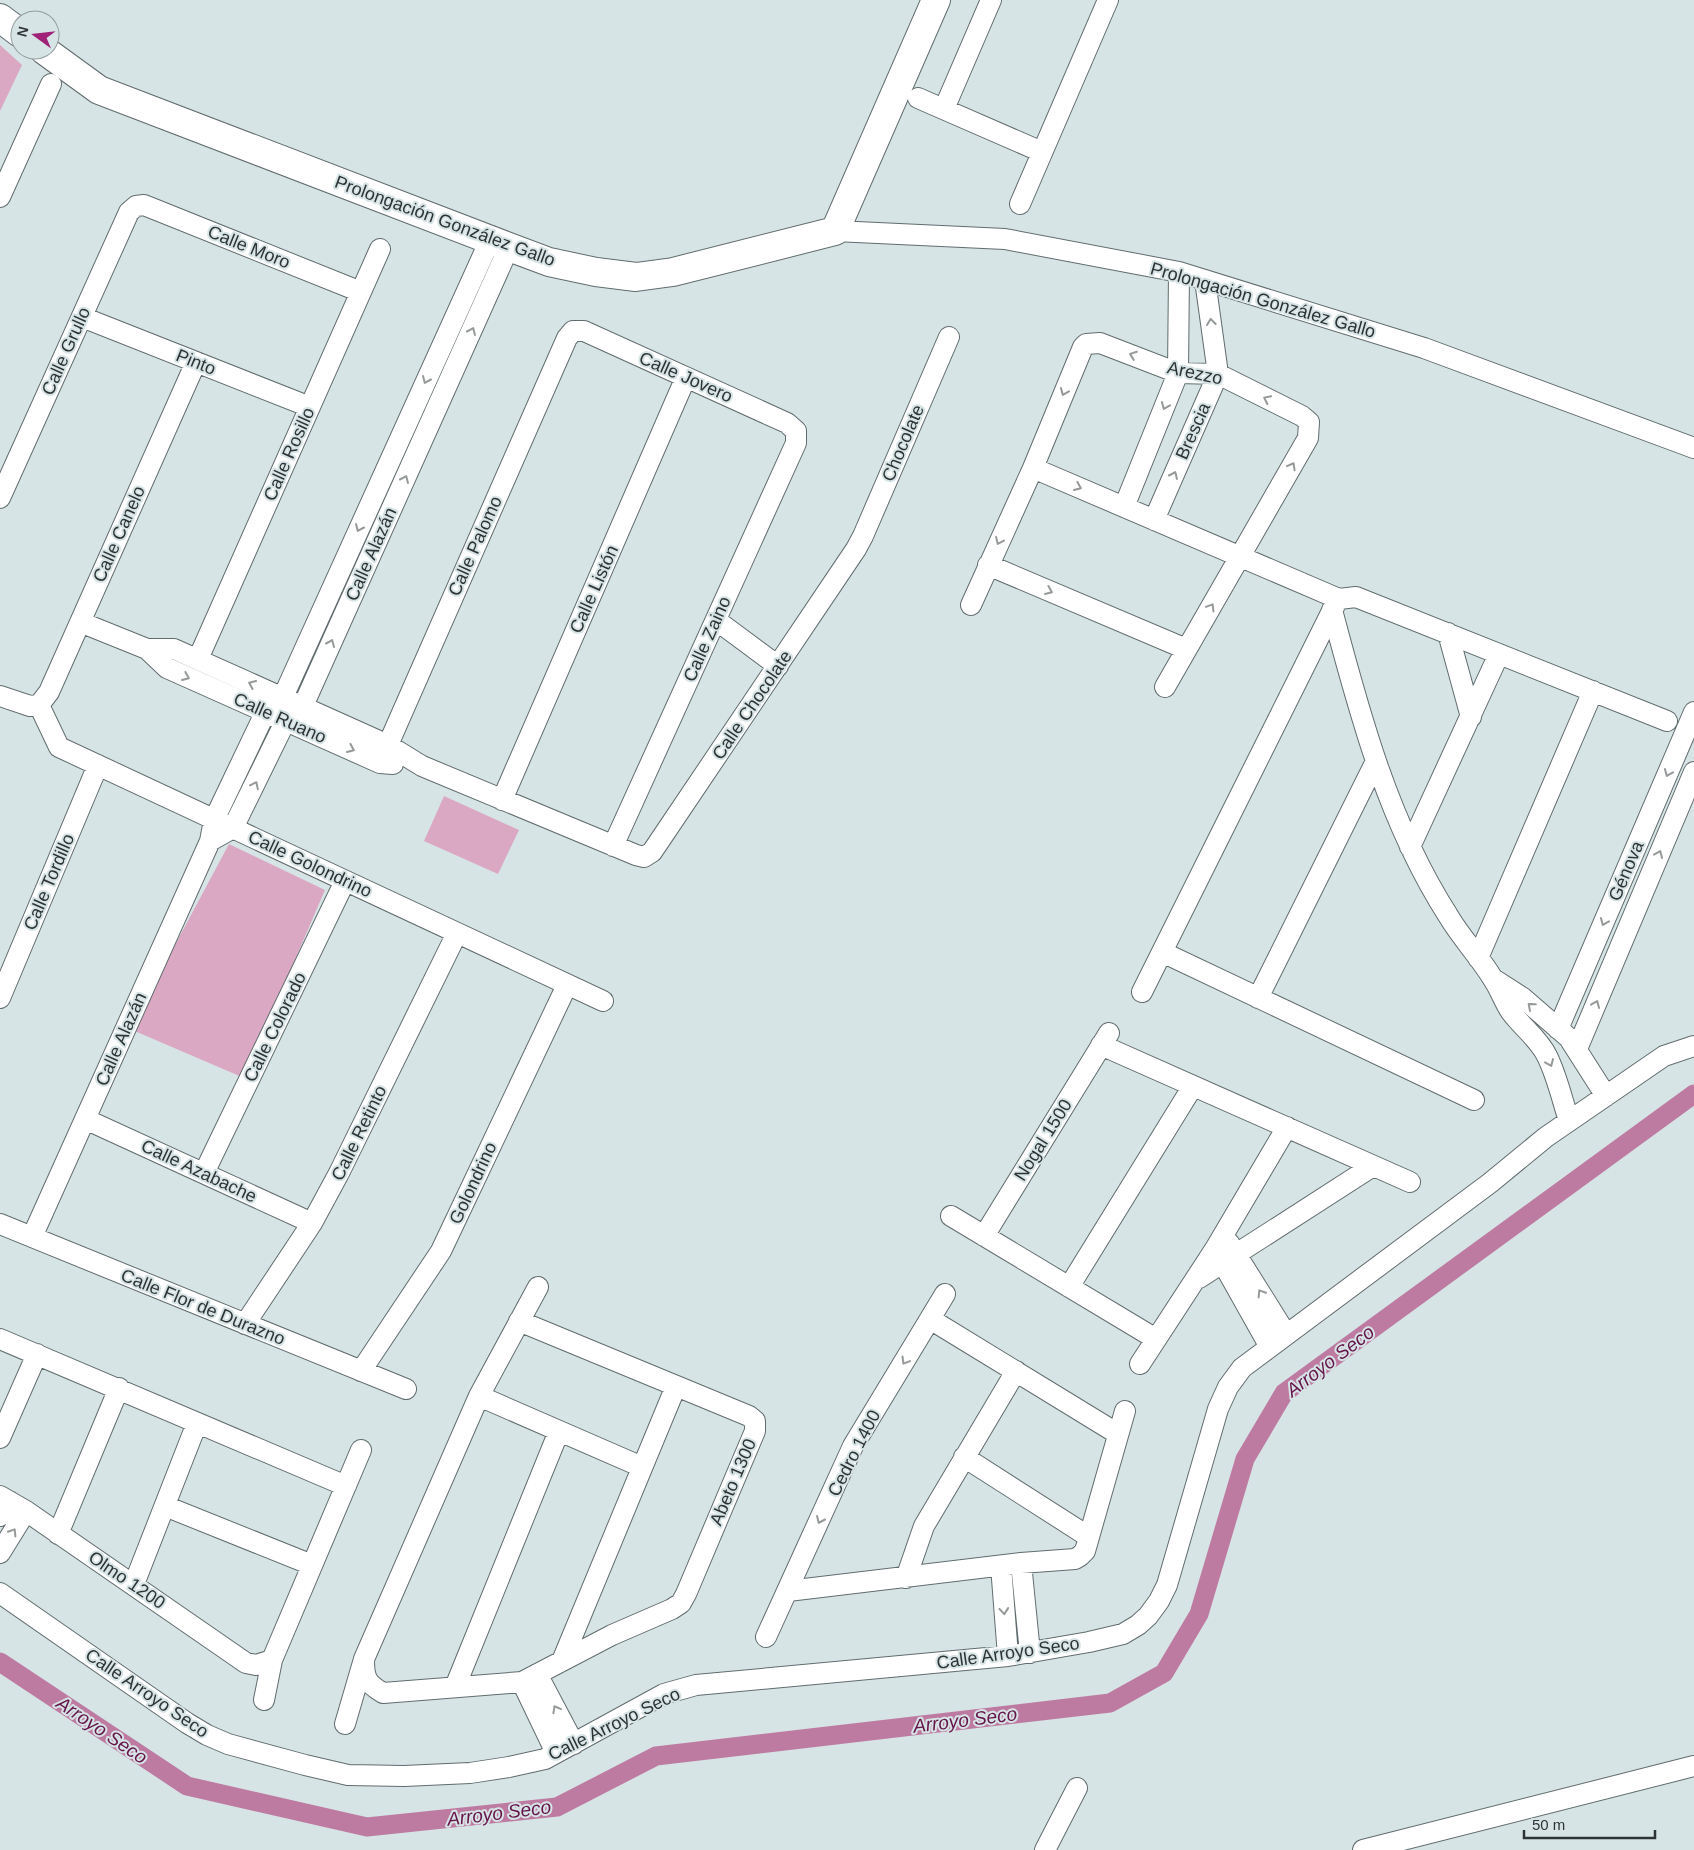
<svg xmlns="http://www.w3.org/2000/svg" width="1694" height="1850" font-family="Arial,sans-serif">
	<rect width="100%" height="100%" fill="#d7e4e6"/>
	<!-- green -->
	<path fill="#dba8c4" d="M0 45 22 65 0 111Z
		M444 796 519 830 498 874 424 841Z
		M229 844 325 890 244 1078 130 1029Z"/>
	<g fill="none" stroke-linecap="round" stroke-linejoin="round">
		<!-- canal -->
		<path stroke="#be7ba1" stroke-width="19" d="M0 1662 187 1786 367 1827 557 1807 656 1756 1110 1703 1164 1673 1199 1614 1245 1459 1284 1393 1694 1094"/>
		<!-- street casing -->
		<g stroke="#616c6e" stroke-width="22">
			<path id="street" d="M918 98 1042 152
				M944 109 991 0
				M0 197 51 84
				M1020 204 1108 0
				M835 231 1005 239 1179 272 1424 348 1694 448
				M82 317 310 407
				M1033 468 1339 599 1356 597 1667 721
				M0 498 129 212 136 206 144 205 361 292
				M1124 507 1178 373 1179 272
				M1154 520 1218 374 1205 280
				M988 565 1186 649
				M971 605 1033 468 1083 347 1086 344 1100 343 1178 373 1218 374 1302 416 1309 422 1308 438 1165 687
				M1332 610C1360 716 1389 824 1449 917 1462 939 1480 957 1493 979 1500 989 1504 1002 1511 1012 1522 1027 1539 1039 1547 1056 1557 1076 1562 1099 1569 1121
				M716 620 778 666
				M80 622 147 649 167 668 380 763 393 764
				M1448 633 1471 717
				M147 649H174L388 745 422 766 636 855 644 857 652 852 856 549 863 536 949 337
				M198 659 380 249
				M0 696 30 706 39 705
				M39 705 59 747 603 1001
				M39 705 49 692 196 362
				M380 763 567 338 573 331H584L787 423 796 431V443L613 846
				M502 800 686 377
				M210 841 233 828 286 720 303 706 509 247
				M1410 847 1499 654
				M1162 952 1474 1100
				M1478 958 1593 691
				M1495 980 1523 998 1569 1038 1606 1096
				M1142 992 1335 605
				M0 998 98 765
				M1258 998 1376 761
				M1558 1029 1694 712
				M1101 1045 1410 1182
				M1577 1049 1694 772
				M85 1119 312 1223
				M204 1173 345 881
				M951 1216 1156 1339
				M0 1224 406 1389
				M984 1236 1109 1033
				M32 1237 210 841 214 820 266 711 283 697 490 240
				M1229 1243 1286 1334
				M1216 1251 1270 1347
				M1199 1278 1373 1166
				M1069 1287 1193 1086
				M930 1319 1118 1434
				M245 1324 312 1223 339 1173 457 933
				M0 1339 346 1486
				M1140 1364 1215 1249 1287 1127
				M361 1371 441 1251 567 985
				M479 1396 642 1467
				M0 1438 37 1354
				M964 1457 1089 1537
				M0 1496 26 1511 246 1663 256 1665 272 1660
				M165 1506 312 1565
				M0 1516 9 1501
				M58 1534 119 1388
				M0 1553 26 1511
				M1021 1563 1030 1653
				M1001 1566 1008 1656
				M906 1578 924 1526 1016 1371
				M134 1584 197 1423
				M788 1591 1021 1563 1075 1559 1080 1556 1085 1551 1125 1411
				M0 1593 187 1723 207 1735 228 1744 305 1765 348 1775 404 1776 470 1773 509 1767 545 1759 664 1694 696 1685 1008 1656 1089 1642 1123 1634 1138 1625 1148 1616 1159 1601 1167 1585 1218 1409 1228 1387 1242 1368 1490 1183 1546 1137 1664 1056 1694 1046
				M766 1637 853 1446 945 1294
				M364 1659C364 1678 366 1683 383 1693L522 1682 612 1635 672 1609 681 1603 686 1594 755 1431V1421L749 1416 519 1321
				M562 1661 676 1386
				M537 1674 574 1744
				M522 1682 556 1753
				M455 1687 559 1431
				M264 1700 272 1660 361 1450
				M345 1724 364 1659 479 1396 538 1287
				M1045 1850 1077 1788
				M1363 1850 1694 1766"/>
		</g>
		<!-- secondary casing -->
		<g stroke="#616c6e" stroke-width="30">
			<path id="secondary" d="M0 18 20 33
				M44 50 99 90 509 247 549 262 596 272 636 277 673 272 835 231 936 0"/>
		</g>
		<!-- street -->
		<use href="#street" stroke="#fff" stroke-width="20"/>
		<!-- secondary -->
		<use href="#secondary" stroke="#fff" stroke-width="28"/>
	</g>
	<!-- one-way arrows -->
	<defs><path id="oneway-chevron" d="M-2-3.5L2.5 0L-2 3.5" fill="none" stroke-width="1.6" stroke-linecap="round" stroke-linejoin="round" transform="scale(1.25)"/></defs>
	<g stroke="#96999a">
		<use href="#oneway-chevron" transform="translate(1211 322) rotate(-97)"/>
		<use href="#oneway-chevron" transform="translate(472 331) rotate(-66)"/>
		<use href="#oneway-chevron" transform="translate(1133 355) rotate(-159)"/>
		<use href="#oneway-chevron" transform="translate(426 380) rotate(114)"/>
		<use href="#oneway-chevron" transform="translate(1064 392) rotate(113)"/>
		<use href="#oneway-chevron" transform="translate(1267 399) rotate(-154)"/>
		<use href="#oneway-chevron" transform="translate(1165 406) rotate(112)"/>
		<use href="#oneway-chevron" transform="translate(1292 466) rotate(-61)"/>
		<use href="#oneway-chevron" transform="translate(1174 475) rotate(-66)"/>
		<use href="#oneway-chevron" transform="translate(405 479) rotate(-66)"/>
		<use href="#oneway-chevron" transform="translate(1078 487) rotate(23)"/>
		<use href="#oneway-chevron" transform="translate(359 528) rotate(114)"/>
		<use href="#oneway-chevron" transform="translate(999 541) rotate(115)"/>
		<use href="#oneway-chevron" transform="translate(1049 591) rotate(23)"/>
		<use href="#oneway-chevron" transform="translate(1211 607) rotate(-59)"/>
		<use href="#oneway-chevron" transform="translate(331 643) rotate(-66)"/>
		<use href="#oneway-chevron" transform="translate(186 677) rotate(23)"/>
		<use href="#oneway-chevron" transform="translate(252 684) rotate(-156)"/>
		<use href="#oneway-chevron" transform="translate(351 749) rotate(24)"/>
		<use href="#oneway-chevron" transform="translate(1668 773) rotate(113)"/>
		<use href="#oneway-chevron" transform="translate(255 785) rotate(-64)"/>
		<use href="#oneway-chevron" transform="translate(1659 854) rotate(-67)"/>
		<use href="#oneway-chevron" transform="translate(1604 922) rotate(113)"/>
		<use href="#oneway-chevron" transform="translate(1596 1004) rotate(-67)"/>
		<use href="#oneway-chevron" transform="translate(1531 1006) rotate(-139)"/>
		<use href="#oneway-chevron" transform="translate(1550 1063) rotate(67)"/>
		<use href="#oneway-chevron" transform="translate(1261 1293) rotate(-122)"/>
		<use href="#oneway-chevron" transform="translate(905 1361) rotate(121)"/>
		<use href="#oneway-chevron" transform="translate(820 1520) rotate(114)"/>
		<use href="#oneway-chevron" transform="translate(13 1532) rotate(-58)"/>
		<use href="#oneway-chevron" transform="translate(1004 1611) rotate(85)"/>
		<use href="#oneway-chevron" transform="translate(556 1709) rotate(-119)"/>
	</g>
	<g text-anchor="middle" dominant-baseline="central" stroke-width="4" stroke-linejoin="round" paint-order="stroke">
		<!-- street labels -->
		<g font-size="18" fill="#2e3334" stroke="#d7e4e6">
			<text transform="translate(445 221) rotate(20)">Prolongación González Gallo</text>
			<text transform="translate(249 247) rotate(22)">Calle Moro</text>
			<text transform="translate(1263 300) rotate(16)">Prolongación González Gallo</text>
			<text transform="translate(66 351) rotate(-66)">Calle Grullo</text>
			<text transform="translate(196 362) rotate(22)">Pinto</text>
			<text transform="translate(1195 373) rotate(12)">Arezzo</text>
			<text transform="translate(686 377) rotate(24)">Calle Jovero</text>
			<text transform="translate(1193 431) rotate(-66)">Brescia</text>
			<text transform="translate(903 443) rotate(-67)">Chocolate</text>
			<text transform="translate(289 454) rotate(-66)">Calle Rosillo</text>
			<text transform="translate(119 534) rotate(-66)">Calle Canelo</text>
			<text transform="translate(475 546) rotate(-66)">Calle Palomo</text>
			<text transform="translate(371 554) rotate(-66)">Calle Alazán</text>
			<text transform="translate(594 589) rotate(-66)">Calle Listón</text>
			<text transform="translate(707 639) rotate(-66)">Calle Zaino</text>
			<text transform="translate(752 705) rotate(-56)">Calle Chocolate</text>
			<text transform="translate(280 718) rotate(24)">Calle Ruano</text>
			<text transform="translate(310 864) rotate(25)">Calle Golondrino</text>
			<text transform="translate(1626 871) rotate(-67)">Génova</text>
			<text transform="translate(49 882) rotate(-67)">Calle Tordillo</text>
			<text transform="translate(275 1027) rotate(-64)">Calle Colorado</text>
			<text transform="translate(121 1039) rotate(-66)">Calle Alazán</text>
			<text transform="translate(359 1133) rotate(-64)">Calle Retinto</text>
			<text transform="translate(1043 1140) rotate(-58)">Nogal 1500</text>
			<text transform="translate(199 1171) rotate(25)">Calle Azabache</text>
			<text transform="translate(473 1183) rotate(-65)">Golondrino</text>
			<text transform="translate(203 1307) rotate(22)">Calle Flor de Durazno</text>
			<text transform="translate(854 1453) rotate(-63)">Cedro 1400</text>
			<text transform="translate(733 1482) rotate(-67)">Abeto 1300</text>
			<text transform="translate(127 1580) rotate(34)">Olmo 1200</text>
			<text transform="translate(1008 1653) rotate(-8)">Calle Arroyo Seco</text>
			<text transform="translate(147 1693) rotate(34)">Calle Arroyo Seco</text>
			<text transform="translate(614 1724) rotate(-26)">Calle Arroyo Seco</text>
		</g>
		<!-- water labels -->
		<g font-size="19" font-style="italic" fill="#66154b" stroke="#d7e4e6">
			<text transform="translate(1330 1361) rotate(-37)">Arroyo Seco</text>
			<text transform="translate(965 1720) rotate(-7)">Arroyo Seco</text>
			<text transform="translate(102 1730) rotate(34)">Arroyo Seco</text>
			<text transform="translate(499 1813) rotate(-7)">Arroyo Seco</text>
		</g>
	</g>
	<!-- north arrow -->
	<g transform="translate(35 35) rotate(285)"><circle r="24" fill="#d7e4e6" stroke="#939d9f"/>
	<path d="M0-4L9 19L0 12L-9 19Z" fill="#9f2276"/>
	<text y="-8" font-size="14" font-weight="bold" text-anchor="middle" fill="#2e3334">N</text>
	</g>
	<!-- scale -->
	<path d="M1524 1830v8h131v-8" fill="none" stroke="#2e3334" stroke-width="2.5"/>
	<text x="1532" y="1830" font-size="15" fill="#2e3334" stroke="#d7e4e6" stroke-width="4" paint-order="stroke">50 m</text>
</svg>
